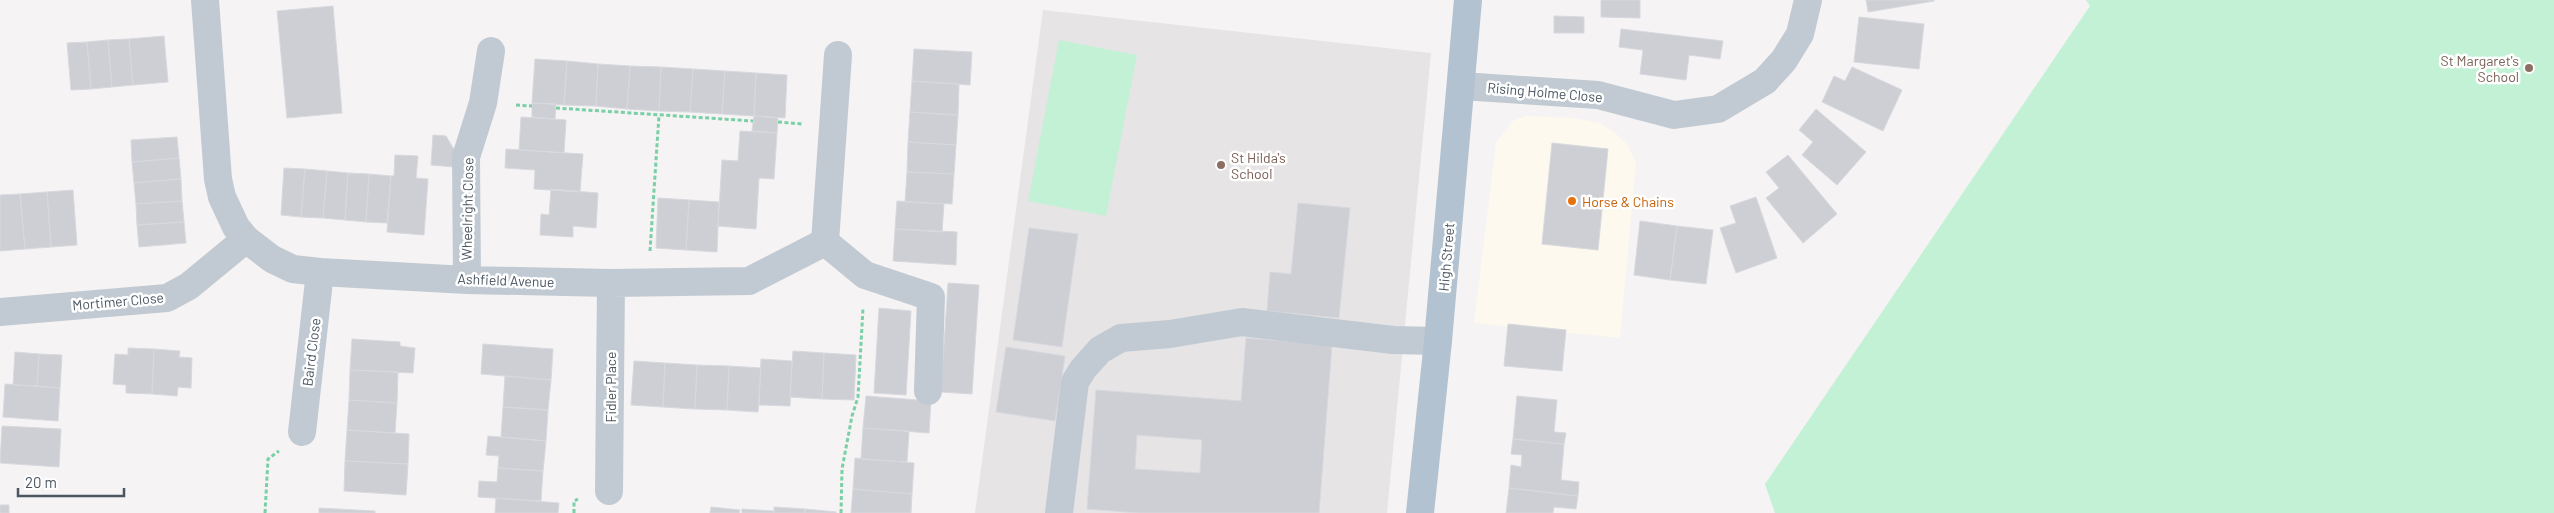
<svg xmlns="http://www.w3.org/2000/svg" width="2554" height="513" font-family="Barlow,sans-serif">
	<rect width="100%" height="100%" fill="#f5f3f3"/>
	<!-- commercial -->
	<path fill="#fdf9ef" d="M1527 116 1573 118 1600 123 1614 132 1627 144 1636 163 1620 338 1474 323 1496 143 1514 120Z"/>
	<!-- education -->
	<path fill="#e6e4e5" d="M1043 10 1431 53 1387 513H975Z"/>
	<!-- green -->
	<path fill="#c3f1d5" d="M2086 0H2554V513H1775L1765 484 2090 6Z
		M1059 40 1137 55 1106 216 1028 201Z"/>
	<!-- building -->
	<path fill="#cdcfd5" stroke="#d7d9de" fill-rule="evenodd" d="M1601 0H1640V18L1601 17Z
		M1866 0H1934V1L1868 12Z
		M333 6 342 113 287 118 277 11Z
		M1554 16 1584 17V33H1554Z
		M1859 17 1924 24 1919 69 1854 62Z
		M1621 29 1723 41 1720 59 1689 55 1686 80 1640 74 1643 50 1619 47Z
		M164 36 168 82 133 85 129 39Z
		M129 39 133 85 112 87 108 40Z
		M108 40 112 87 91 89 87 42Z
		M87 42 91 89 71 90 67 43Z
		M914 49 972 52 970 85 912 81Z
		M535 59 567 61 564 105 532 103Z
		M567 61 598 64 596 106 564 105Z
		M598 64 630 66 627 109 596 106Z
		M630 66 661 67 659 111 627 109Z
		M661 67 693 69 690 112 659 111Z
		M1852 67 1902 90 1883 131 1822 102 1834 76 1845 81Z
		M693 69 725 71 722 114 690 112Z
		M725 71 756 73 754 116 722 114Z
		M756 73 787 75 785 118 754 116Z
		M912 81 959 84 958 115 910 112Z
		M532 103 556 104 555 119 532 117Z
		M1816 109 1866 152 1837 185 1802 155 1813 142 1799 130Z
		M910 112 958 115 956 145 908 142Z
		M754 116 778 118 777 133 752 131Z
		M521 117 566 120 564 153 519 150Z
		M740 131 777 133 774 179 759 178 756 229 718 226 722 160 738 161Z
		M433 135 446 136 455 151 454 167 431 165Z
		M177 137 179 158 132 162 131 140Z
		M908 142 956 145 954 174 907 172Z
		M1552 143 1608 149 1598 250 1542 244Z
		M506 149 583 154 580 192 534 189 535 170 505 168Z
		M395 155 418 156 416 178 428 179 424 235 387 232 391 176H394Z
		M1788 155 1837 214 1803 243 1766 198 1779 188 1766 172Z
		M179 158 181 179 134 183 132 162Z
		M284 168 305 169 301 217 281 215Z
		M305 169 327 171 323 218 301 217Z
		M327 171 348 173 345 220 323 218Z
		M907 172 954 174 952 204 905 202Z
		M348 173 369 174 366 222 345 220Z
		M369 174 391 176 387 223 366 222Z
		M181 179 182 201 136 204 134 183Z
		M551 189 598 193 596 228 573 226V237L540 235 541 214 549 215Z
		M73 190 77 245 51 247 47 192Z
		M47 192 51 247 25 249 20 194Z
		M20 194 25 249 0 251V195Z
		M1756 197 1777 258 1736 273 1720 228 1736 223 1730 206Z
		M658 198 689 200 686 250 656 248Z
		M689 200 719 202 717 252 686 250Z
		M182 201 184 222 137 225 136 204Z
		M897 201 944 204 942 232 895 229Z
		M1298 203 1350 208 1339 318 1267 311 1270 272 1291 274Z
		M1640 221 1677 226 1670 280 1634 275Z
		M184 222 186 243 139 247 137 225Z
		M1677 226 1713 230 1706 284 1670 280Z
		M1029 228 1078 234 1062 347 1013 340Z
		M895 229 957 232 956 265 893 261Z
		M948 283 979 285 972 394 941 392Z
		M879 308 911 311 906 395 874 393Z
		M1508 324 1566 330 1562 371 1504 366Z
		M1246 338 1332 345 1319 513H1139L1087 509 1096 390 1241 401ZM1137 435 1202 440 1200 473 1135 469Z
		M352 339 400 342V346L415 348 413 373 350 370Z
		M483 344 553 349 551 380 481 374Z
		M1006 347 1065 356 1055 421 996 412Z
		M128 348 154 349 152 394 126 393V385L113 384 115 354 128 355Z
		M154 349 180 351 179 357 192 358 191 388 178 387 177 396 152 394Z
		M793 351 824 353 822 399 790 397Z
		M15 352 39 354 37 386 13 385Z
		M824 353 856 355 854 400 822 399Z
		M39 354 62 355 60 388 37 386Z
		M761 359 792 361 790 406 759 405Z
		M634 361 665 363 663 407 631 405Z
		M665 363 697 365 695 409 663 407Z
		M697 365 729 366 727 410 695 409Z
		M729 366 761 368 758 412 727 410Z
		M350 370 398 372 397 403 349 400Z
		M505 376 551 380 548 410 503 407Z
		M5 384 60 388 58 421 3 417Z
		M866 396 931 401 929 433 863 428Z
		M1517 396 1557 400 1554 432 1566 433 1564 444 1513 439Z
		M349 400 397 403 395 433 347 430Z
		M503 407 548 410 546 441 501 437Z
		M2 426 61 429 59 467 0 463Z
		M863 428 909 431 907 462 861 459Z
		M347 430 409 434 408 464 345 461Z
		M488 436 546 441 543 471 498 468 499 456 486 455Z
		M1513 439 1564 444 1561 480 1579 482 1578 496 1509 488 1511 465 1521 467 1522 455 1511 454Z
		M855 458 914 463 912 494 853 489Z
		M345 461 408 464 406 495 344 491Z
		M498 468 543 471 541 501 478 497 479 481 497 482Z
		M1509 488 1578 496 1576 509 1554 507 1553 513H1506Z
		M853 489 912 494 911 513H851Z
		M496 498 559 503 558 513H495Z
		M0 505H9V513H0Z
		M711 507 740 510 739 513H710Z
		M774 507 805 509V513H774Z
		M319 508 375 511V513H319Z
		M742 509 774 511V513H742Z
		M805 509 836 512V513H805Z"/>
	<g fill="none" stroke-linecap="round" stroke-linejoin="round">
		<!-- path -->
		<path stroke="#7ad0a6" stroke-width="3" stroke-dasharray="4 2.5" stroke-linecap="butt" d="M516 105 532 106
			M556 108 753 121
			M778 122 802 124
			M650 251 659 115
			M265 513 268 459 279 451
			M574 513V501L578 499
			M841 513 842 469 852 416 858 397 863 308"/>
		<!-- minor -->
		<path stroke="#c1cad2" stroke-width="28" d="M205 0 218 179 222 197 236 227 246 239 272 259 293 269 320 272 467 280 611 283 749 281 825 242 838 55
			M1461 86 1598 95 1674 115 1718 109 1765 81 1784 60 1800 34 1808 0
			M825 242 865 275 931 297 928 391
			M467 280 466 157 483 103 491 51
			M0 312 167 298 189 286 246 239
			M302 432 320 272
			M609 491 611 283
			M1059 513 1075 382 1083 369 1100 350 1121 338 1170 334 1242 322 1393 340 1438 341"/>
		<!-- major -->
		<path stroke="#b3c2d1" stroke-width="28" d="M1420 513 1438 341 1468 0"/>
	</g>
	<!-- markers -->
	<g fill="#8d6e63" stroke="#fff" stroke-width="2">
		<circle cx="2529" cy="68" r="5"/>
		<circle cx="1221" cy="165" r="5"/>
	</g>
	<circle fill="#e8710a" stroke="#fff" stroke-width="2" cx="1572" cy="201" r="5"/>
	<g text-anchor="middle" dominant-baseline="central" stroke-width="5" stroke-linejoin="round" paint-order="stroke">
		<!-- education labels -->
		<g font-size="14" fill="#785e54" stroke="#fff" text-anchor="end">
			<text x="2519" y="60">St Margaret's<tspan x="2519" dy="16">School</tspan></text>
			<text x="1231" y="157" text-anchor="start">St Hilda's<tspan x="1231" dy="16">School</tspan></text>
		</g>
		<!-- street labels -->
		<g font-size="14" fill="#4a5661" stroke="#fff">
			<text transform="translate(1545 92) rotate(5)">Rising Holme Close</text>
			<text transform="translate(467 209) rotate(-89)">Wheelright Close</text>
			<text transform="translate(1446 257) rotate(-85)">High Street</text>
			<text transform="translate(506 280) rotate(2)">Ashfield Avenue</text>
			<text transform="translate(118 301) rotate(-5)">Mortimer Close</text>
			<text transform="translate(311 352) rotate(-83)">Baird Close</text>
			<text transform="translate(610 387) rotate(-90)">Fidler Place</text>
		</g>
		<!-- food labels -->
		<g font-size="14" fill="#c56008" stroke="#fff" text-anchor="start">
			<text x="1582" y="201">Horse &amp; Chains</text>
		</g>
	</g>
	<!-- scale -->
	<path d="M18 488v8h106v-8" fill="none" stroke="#4a5661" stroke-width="2.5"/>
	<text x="25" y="488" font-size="15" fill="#4a5661" stroke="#ffffff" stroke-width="4" paint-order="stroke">20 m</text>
</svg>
